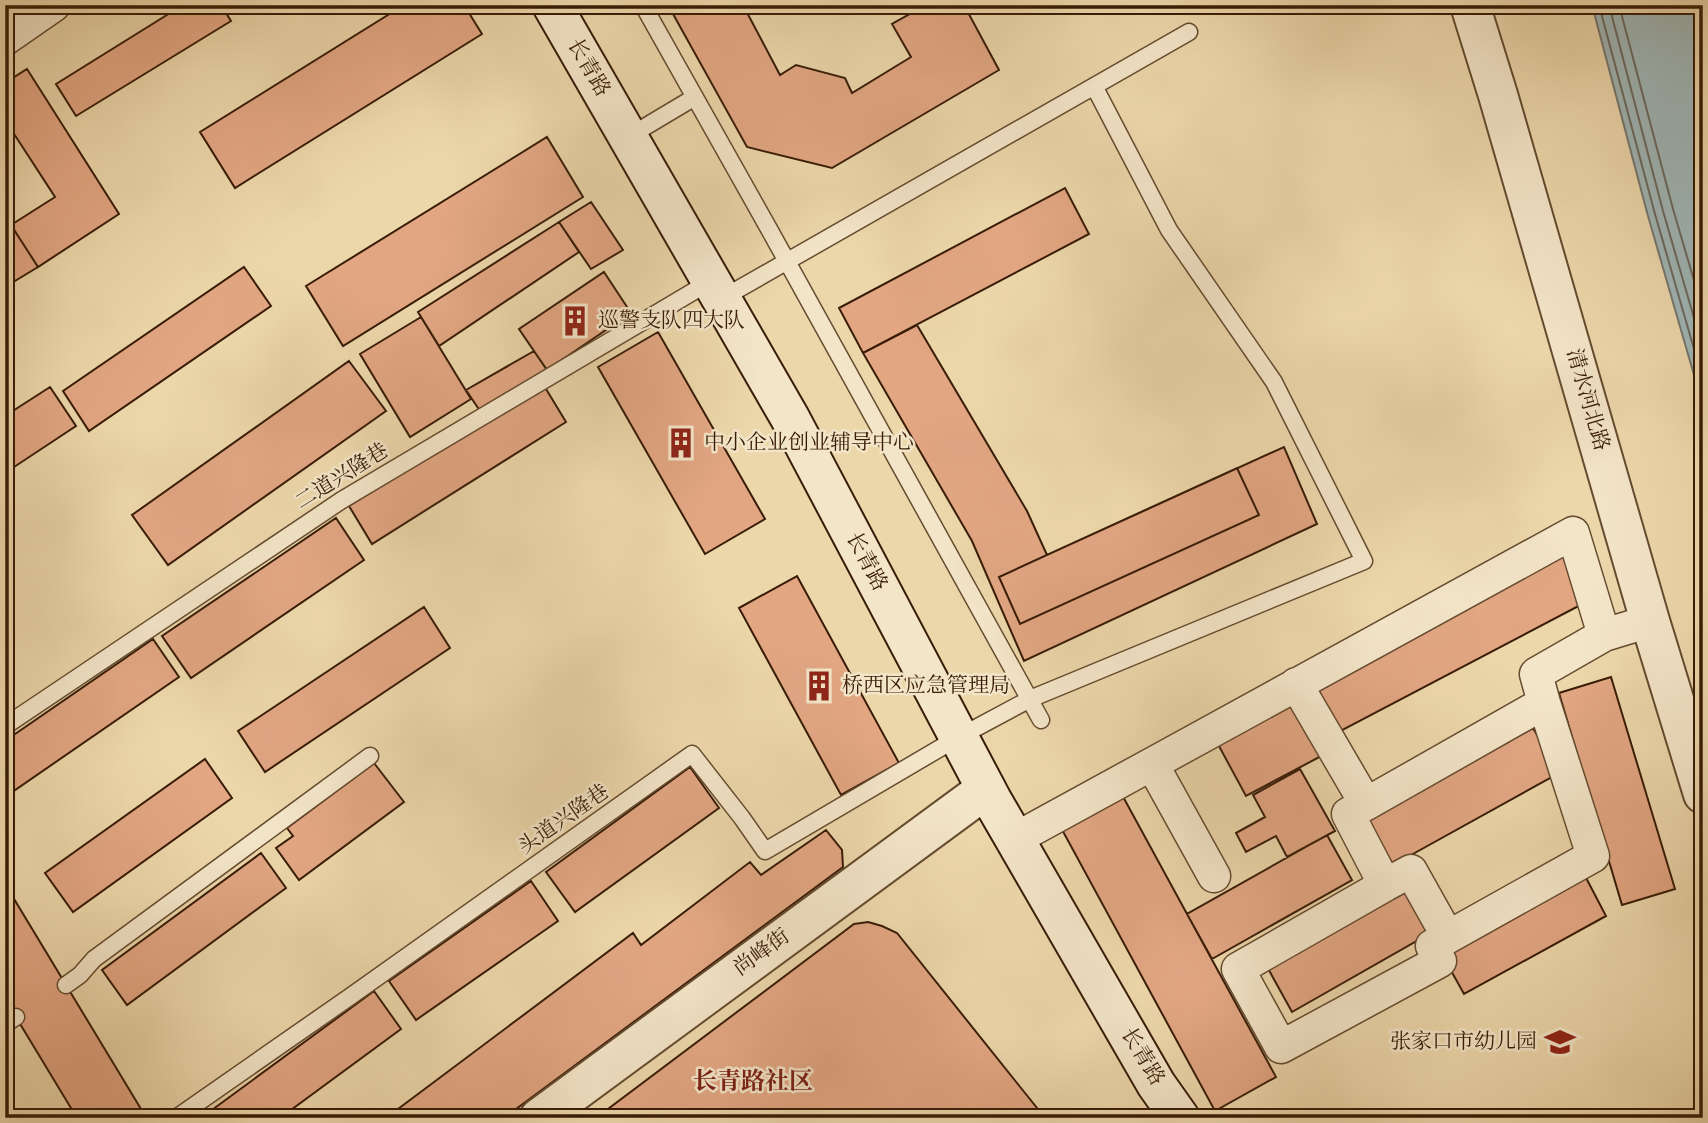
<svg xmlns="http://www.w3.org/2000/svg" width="1708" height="1123" font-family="Vollkorn,'Noto Serif SC',serif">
	<rect width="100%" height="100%" fill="#ecd7ab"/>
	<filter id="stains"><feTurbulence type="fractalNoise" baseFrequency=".00286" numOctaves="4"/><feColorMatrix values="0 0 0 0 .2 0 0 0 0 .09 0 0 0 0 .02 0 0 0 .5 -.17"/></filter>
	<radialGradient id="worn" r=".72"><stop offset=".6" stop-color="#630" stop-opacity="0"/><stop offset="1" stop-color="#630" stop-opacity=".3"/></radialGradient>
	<!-- water -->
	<path fill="#9fb6b6" stroke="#767870" stroke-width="2" d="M1592 5H1703V406L1648 216Z"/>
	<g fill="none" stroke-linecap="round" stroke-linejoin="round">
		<!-- shore -->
		<path stroke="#6c695e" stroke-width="2" d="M1599 5 1655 214 1703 380
			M1609 5 1663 211 1703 349
			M1619 5 1673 209 1703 311"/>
	</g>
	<!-- building -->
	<path fill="#e2a683" stroke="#381c06" stroke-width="2" d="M5 5H33L5 24Z
		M183 5H221L231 21 76 116 56 84Z
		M404 5H464L482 34 235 188 200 132Z
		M668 5H743L780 75 796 65 845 78 852 93 911 57 892 24 926 5H964L999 70 832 168 747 147Z
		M27 69 119 214 38 267 11 225 55 197 5 120V83Z
		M547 137 583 197 343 346 306 286Z
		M1065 188 1089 234 863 353 839 308Z
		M591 202 623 250 591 269 559 222Z
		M559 222 579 252 439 346 418 312Z
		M11 225 38 267 5 287V229Z
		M244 267 271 306 89 431 63 391Z
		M604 272 631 313 547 370 519 329Z
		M421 317 471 399 410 437 360 354Z
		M917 325 1027 511 1047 555 1284 447 1317 524 1024 661 972 541 863 353Z
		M658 332 765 519 705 554 598 367Z
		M534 351 547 370 480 411 466 390Z
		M349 361 386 411 168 565 132 515Z
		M543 384 566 422 372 544 349 506Z
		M50 387 76 426 5 473V416Z
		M1237 468 1259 515 1020 624 999 577Z
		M336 518 364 560 191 678 162 636Z
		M1563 548 1590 600 1333 735 1306 684Z
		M797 576 899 763 841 795 739 608Z
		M424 607 450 648 265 772 238 731Z
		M153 639 179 677 5 797V741Z
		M1611 677 1675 889 1622 905 1559 693Z
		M1291 692 1325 754 1246 796 1213 735Z
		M1533 728 1559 773 1393 865 1368 820Z
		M205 759 232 798 73 912 45 873Z
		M374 763 404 802 299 880 276 848 293 836 287 828Z
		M690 767 719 808 575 912 546 872Z
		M1300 769 1335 831 1287 857 1276 836 1246 852 1236 833 1265 817 1253 795Z
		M1121 793 1276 1077 1215 1111 1060 826Z
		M826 830 842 850 843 867 504 1118H386L633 933 641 945 750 862 761 875Z
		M1327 835 1352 880 1212 959 1187 914Z
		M261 853 286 888 127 1005 102 970Z
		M1583 872 1606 916 1464 994 1440 951Z
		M531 881 558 921 416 1020 389 981Z
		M1407 883 1434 931 1292 1012 1265 963Z
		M5 884 144 1114 138 1118H77L5 999Z
		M868 922 882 926 897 933 1045 1118H596L854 924Z
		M374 991 401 1029 280 1118H201Z"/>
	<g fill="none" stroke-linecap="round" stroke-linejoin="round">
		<!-- service casing -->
		<g stroke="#654b2f" stroke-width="19">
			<path id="service" d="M643 5 769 229 1041 720
				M628 137 695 97
				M721 299 1189 32
				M5 726 342 500 711 281
				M66 985 80 975 94 959 370 756
				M5 1024 16 1017
				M176 1118 351 996 692 754 742 818 765 851 959 737 1030 699 1364 561 1274 382 1169 230 1094 86"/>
		</g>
		<!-- minor casing -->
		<g stroke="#654b2f" stroke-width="35">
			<path id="minor" d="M5 39 54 5
				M1296 684 1366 804 1348 814 1385 885 1238 969 1281 1047 1440 961 1432 946 1593 856 1544 703 1366 804
				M1544 703 1536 674 1604 635 1650 621
				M1152 764 1573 533 1604 635
				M1015 839 1152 764 1214 876
				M1385 885 1411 871 1448 937"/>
		</g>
		<!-- tertiary casing -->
		<g stroke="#654b2f" stroke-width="42">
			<path id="tertiary" d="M1470 5 1498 95 1650 621 1703 794
				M539 1118 986 789"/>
		</g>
		<!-- secondary casing -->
		<g stroke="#381c06" stroke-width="42">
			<path id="secondary" d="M552 5 790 418 992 800 1156 1084 1180 1118"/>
		</g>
		<!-- service -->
		<use href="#service" stroke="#f3e5c8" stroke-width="16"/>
		<!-- minor -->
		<use href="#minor" stroke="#f3e5c8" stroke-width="32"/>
		<!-- tertiary -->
		<use href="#tertiary" stroke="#f3e5c8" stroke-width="38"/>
		<!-- secondary -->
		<use href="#secondary" stroke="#f3e5c8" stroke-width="38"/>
	</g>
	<!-- icons -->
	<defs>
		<g id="building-bare" transform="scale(2.415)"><path d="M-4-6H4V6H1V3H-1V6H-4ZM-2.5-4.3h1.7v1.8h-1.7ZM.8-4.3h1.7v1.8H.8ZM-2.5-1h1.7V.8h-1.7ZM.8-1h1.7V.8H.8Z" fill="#8f2418" stroke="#f3e5c8" stroke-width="2.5" paint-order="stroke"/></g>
		<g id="school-bare" transform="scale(2.415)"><path d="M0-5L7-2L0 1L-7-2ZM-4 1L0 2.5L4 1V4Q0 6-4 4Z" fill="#8f2418" stroke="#f3e5c8" stroke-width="2.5" paint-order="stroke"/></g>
	</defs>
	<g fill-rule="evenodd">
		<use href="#building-bare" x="575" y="321"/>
		<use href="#building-bare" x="681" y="443"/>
		<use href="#building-bare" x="819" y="686"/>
		<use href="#school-bare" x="1560" y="1042"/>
	</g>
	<g text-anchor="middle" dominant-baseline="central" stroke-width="5" stroke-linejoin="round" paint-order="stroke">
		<!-- street labels -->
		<g font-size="21" fill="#381c06" stroke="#f3e5c8">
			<text transform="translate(588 68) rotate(60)">长青路</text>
			<text transform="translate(1587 400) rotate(74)">清水河北路</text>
			<text transform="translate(342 477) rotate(-32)">二道兴隆巷</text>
			<text transform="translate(866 562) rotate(62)">长青路</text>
			<text transform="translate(564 820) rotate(-35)">头道兴隆巷</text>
			<text transform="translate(762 953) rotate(-36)">尚峰街</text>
			<text transform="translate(1142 1057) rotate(59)">长青路</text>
		</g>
		<!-- poi labels -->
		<g font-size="21" fill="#381c06" stroke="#f3e5c8" text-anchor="start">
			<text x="598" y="321">巡警支队四大队</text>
			<text x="704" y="443">中小企业创业辅导中心</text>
			<text x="842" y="686">桥西区应急管理局</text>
			<text x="1537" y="1042" text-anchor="end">张家口市幼儿园</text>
		</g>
		<!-- quarter labels -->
		<g font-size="24" font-weight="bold" fill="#7a1f14" stroke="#f3e5c8">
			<text x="753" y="1083">长青路社区</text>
		</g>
	</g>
	<!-- margin -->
	<rect width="1708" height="1123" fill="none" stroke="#ecd7ab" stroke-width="28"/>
	<rect x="7" y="7" width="1694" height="1109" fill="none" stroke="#381c06" stroke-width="3.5"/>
	<rect x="14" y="14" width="1680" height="1095" fill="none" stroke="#381c06" stroke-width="2"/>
	<rect width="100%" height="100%" filter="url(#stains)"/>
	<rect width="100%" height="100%" fill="url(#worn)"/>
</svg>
